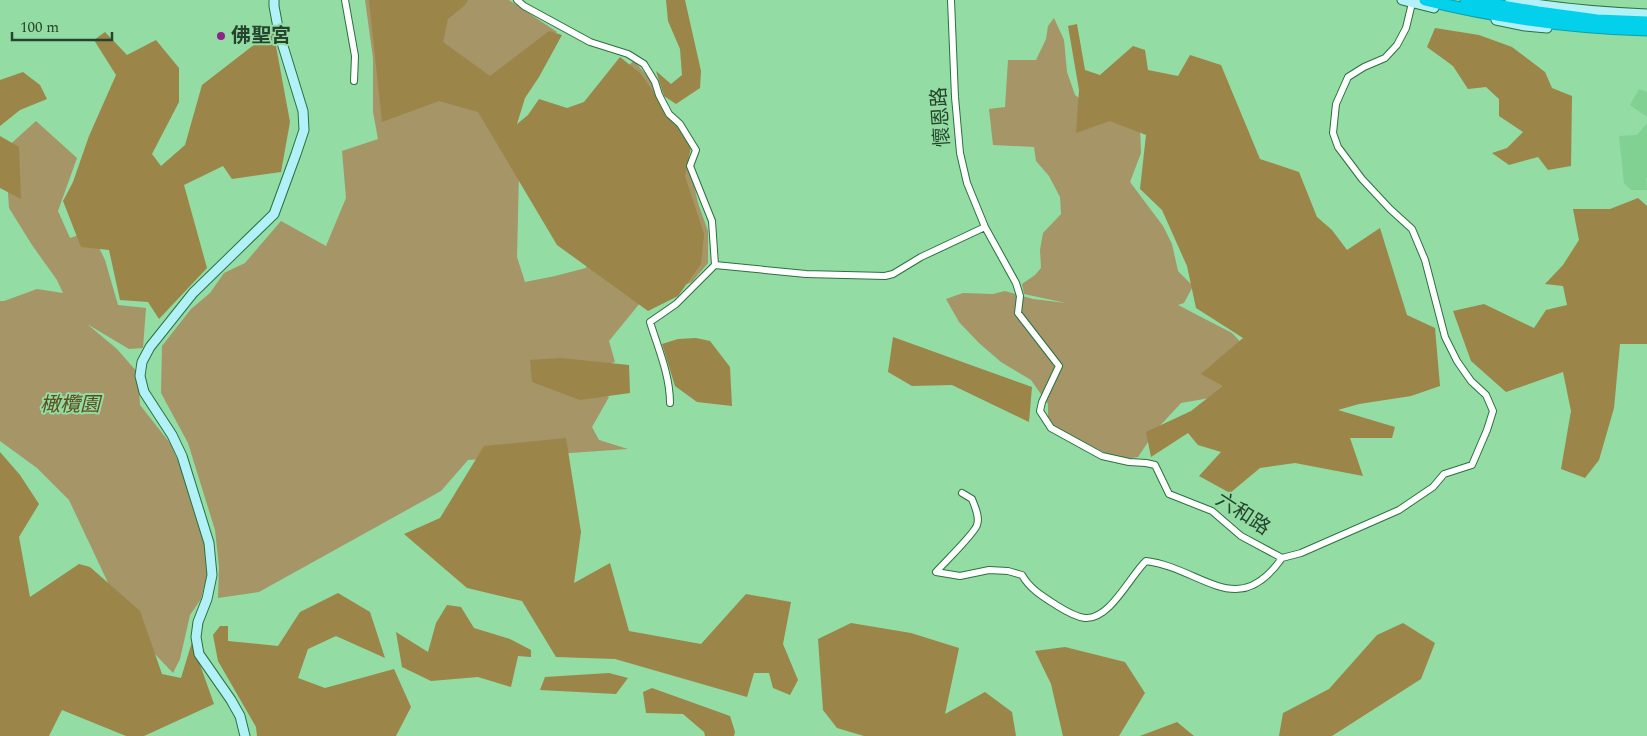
<svg xmlns="http://www.w3.org/2000/svg" width="1647" height="736" font-family="Spectral,'Noto Sans TC',serif">
	<rect width="100%" height="100%" fill="#93dca3"/>
	<!-- built -->
	<path fill="#81d193" d="M1639 89 1647 92V117L1630 105Z
		M1647 123V178H1646L1647 190H1631L1624 183 1619 136 1637 135Z"/>
	<!-- green -->
	<path fill="#a59567" d="M365 0H509L557 32 517 73 494 104 519 174 517 257 525 282 555 276 586 268 600 227 621 71 634 61 649 78 665 113 685 144 698 203 708 231V263L692 282 640 303 609 341 615 362 582 372 588 388 609 397 592 427 599 440 628 449 468 460 441 491 259 592 218 598 219 567 215 530 188 443 161 393 162 346 191 309 210 293 224 273 245 263 281 221 326 246 346 198 342 151 378 139 373 112V58Z
		M1054 18 1064 40 1067 72 1075 95 1086 103 1140 126 1141 153 1130 182 1163 226 1172 244 1178 271 1193 286 1184 303 1178 305 1232 333 1250 352 1244 392 1181 403 1156 430 1138 457 1119 460 1055 427 1048 417V404L1031 380 1001 362 979 343 959 322 946 299 963 293 993 294 1005 291 1033 299 1066 303 1024 294 1022 284 1035 275 1041 268 1040 250 1043 233 1061 214 1060 197 1049 176 1036 161 1034 147 993 145 989 109 1005 107 1008 60H1036L1046 39 1048 26Z
		M36 121 77 158 58 211 70 238 91 231 105 260 118 305 146 308 143 348 129 349 87 324 117 349 138 373 140 405 170 443 195 500 209 567 201 599 190 615 180 659 173 673 135 633 110 587 69 500 37 468 0 441V301H4L37 289 63 293 57 280 32 245 9 208 5 149Z"/>
	<!-- forest -->
	<path fill="#9b8548" d="M369 0H468L465 5 448 19 443 42 490 76 549 31 562 35 539 77 525 98 517 124 528 115 539 99 567 108 584 102 620 57 641 74 691 147 685 176 704 234 701 264 678 296 648 311 557 245 478 112 439 101 382 122Z
		M666 0H685L701 71 700 88 676 104 664 96 656 71 671 84 682 75 680 49 668 21Z
		M1077 24 1085 70 1100 75 1133 46 1145 50 1148 70 1178 76 1190 55 1221 65 1260 159 1299 172 1317 217 1332 230 1347 250 1380 228 1407 315 1435 328 1440 386 1411 396 1359 404 1338 410 1395 427 1392 438H1350L1363 476 1295 463 1260 468 1230 493 1199 476 1221 452 1198 445 1188 433 1151 457 1146 432 1191 411 1223 386 1201 374 1243 338 1196 308 1187 266 1162 210 1140 189 1146 135 1110 121 1076 133 1079 90 1068 26Z
		M1435 28 1479 35 1512 47 1545 72 1552 88 1572 96 1571 166 1548 170 1538 157 1509 165 1492 153 1507 148 1523 132 1499 116V99L1486 87 1468 89 1453 66 1427 47Z
		M273 30 290 122 281 172 232 179 223 166 184 185 207 268 159 319 148 302 120 300 109 250 81 247 63 201 73 182 89 136 116 75 94 40 105 32 127 55 156 40 179 68V102L152 154 161 166 185 145 202 85Z
		M23 72 40 85 47 99 20 110 0 126V80Z
		M0 136 19 147 21 199 0 188Z
		M1638 198 1647 206V344H1620L1614 408 1599 460 1585 478 1561 469 1571 411 1563 372 1506 392 1471 361 1453 311 1484 304 1534 328 1546 310 1567 305 1563 286 1545 284 1563 265 1579 240 1573 209H1610Z
		M893 337 1032 387 1029 422 952 385 912 386 888 372Z
		M696 338 710 341 730 367 732 406 697 402 675 386 662 344 678 339Z
		M561 358 629 365 630 393 580 400 532 382 530 360Z
		M566 438 581 532 574 583 610 563 629 631 701 644 746 594 791 602 783 644 798 680 790 695 773 688 769 673H754L747 697 615 659 556 657 522 601 467 588 404 534 440 518 484 446Z
		M0 452 20 475 39 504 19 537 30 597 79 564 90 567 140 611 162 674 181 678 192 642 214 704 144 736H126L62 710 49 736H0Z
		M338 593 370 612 385 658 336 636 308 649 298 678 325 688 394 669 411 707 396 736H257L256 727 218 661 213 635 220 626H228V641L278 646 300 612Z
		M447 605 461 607 474 628 510 639 531 650V657L518 656 511 687 478 677 431 681 402 667 396 632 428 652 436 623Z
		M851 623 911 633 959 648 945 714 985 692 1012 712 1016 736H864L837 728 823 710 818 639Z
		M1403 623 1435 643 1421 679 1332 736H1279L1283 713 1329 689 1377 635Z
		M1065 647 1125 662 1145 693 1119 736H1063L1051 684 1035 651Z
		M609 673 628 678 616 694 540 690 545 677Z
		M652 688 730 716 735 732 734 736H705L704 732 683 714 646 713 643 692Z
		M1177 722 1194 736H1140Z"/>
	<g fill="none" stroke-linecap="round" stroke-linejoin="round">
		<!-- street casing -->
		<g stroke="#29723e" stroke-width="8">
			<path id="street" d="M345 0 355 56 354 81
				M517 0 524 6 590 42 628 54 644 64 655 82 659 95 669 114 680 124 696 150 690 166 712 221 715 265
				M951 0 955 97 960 153 967 183 985 227 1016 283 1020 296 1018 313 1059 366 1042 402 1040 411 1051 428 1102 456 1129 462 1146 463 1155 465 1169 494 1212 511 1241 536 1282 558 1301 553 1399 510 1433 487 1444 474 1472 465 1487 430 1493 411 1486 395 1471 381 1457 361 1445 337 1425 260 1412 229 1390 209 1362 179 1338 147 1333 133 1336 104 1348 77 1364 67 1385 58 1397 45 1406 28 1412 3 1415 0
				M715 265 806 274 885 276 893 274 921 257 985 227
				M670 403C670 375 658 348 650 322L676 304 715 265
				M962 493 972 499C975 507 980 517 977 525 975 533 943 564 936 572L960 576 989 570 1008 571 1022 575C1030 589 1042 596 1056 605 1064 610 1075 617 1085 618 1110 620 1130 576 1146 561 1202 568 1237 622 1282 558"/>
		</g>
		<!-- secondary casing -->
		<g stroke="#29723e" stroke-width="11">
			<path id="secondary" d="M1402 0 1434 8
				M1510 0C1555 8 1601 12 1647 14
				M1496 20 1525 26 1547 28
				M245 736 240 716 231 700 199 654 196 637 198 622 207 599 212 575 209 543 182 456 172 435 144 392 140 376 142 362 150 347 193 293 274 214 296 154 304 130 303 111 279 33 274 6V0"/>
		</g>
		<!-- highway casing -->
		<g stroke="#0f9fa8" stroke-width="13">
			<path id="highway" d="M1425 0C1498 18 1572 28 1647 30
				M1466 0 1538 12 1597 20 1647 22"/>
		</g>
		<!-- street -->
		<use href="#street" stroke="#fff" stroke-width="6"/>
		<!-- secondary -->
		<use href="#secondary" stroke="#b3f1f9" stroke-width="9"/>
		<!-- highway -->
		<use href="#highway" stroke="#03d0ea" stroke-width="11"/>
	</g>
	<!-- markers -->
	<circle fill="#8e2488" stroke="#93dca3" stroke-width="2" cx="221" cy="36" r="5"/>
	<g text-anchor="middle" dominant-baseline="central" stroke-width="4" stroke-linejoin="round" paint-order="stroke">
		<!-- poi labels -->
		<g font-size="20" font-weight="bold" fill="#26442d" stroke="#93dca3" text-anchor="start">
			<text x="231" y="36">佛聖宮</text>
		</g>
		<!-- street labels -->
		<g font-size="20" fill="#26442d" stroke="#93dca3">
			<text transform="translate(941 117) rotate(-94)">懷恩路</text>
			<text transform="translate(1243 514) rotate(33)">六和路</text>
		</g>
		<!-- park labels -->
		<g font-size="20" font-style="italic" fill="#5e4d1e" stroke="#93dca3">
			<text x="70" y="405">橄欖園</text>
		</g>
	</g>
	<!-- scale -->
	<path d="M12 32v8h100v-8" fill="none" stroke="#26442d" stroke-width="2.5"/>
	<text x="20" y="32" font-size="15" fill="#26442d" stroke="#93dca3" stroke-width="4" paint-order="stroke">100 m</text>
</svg>
